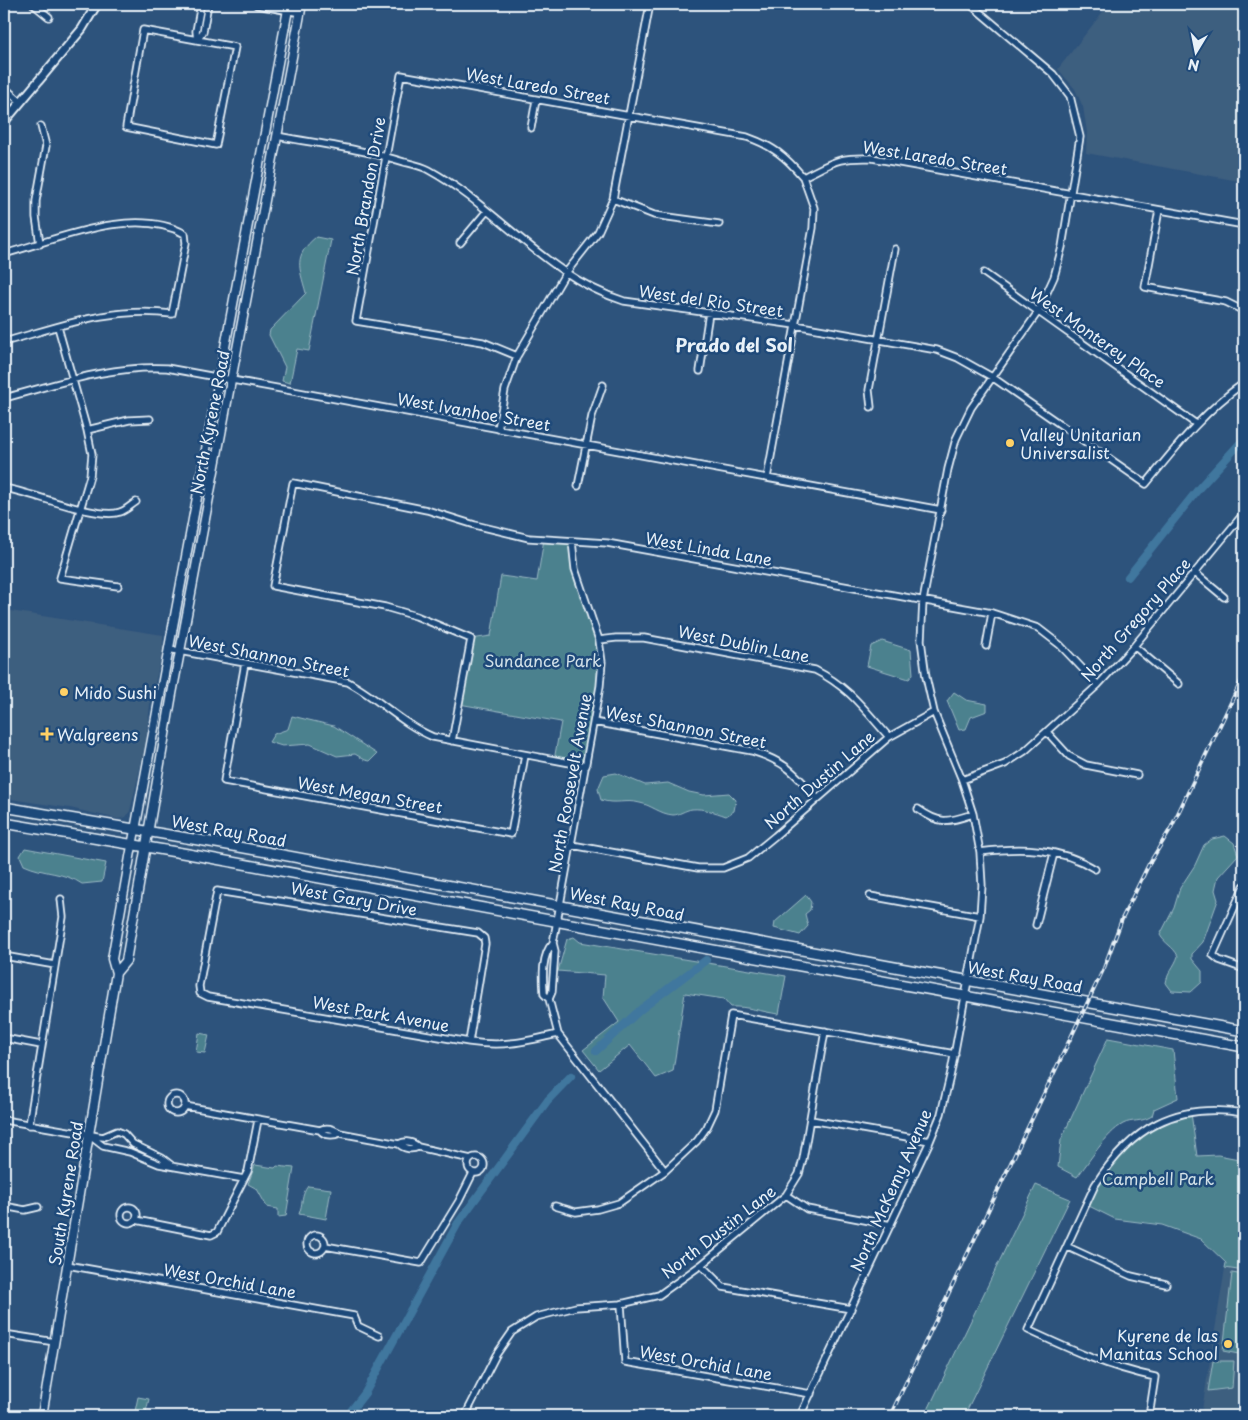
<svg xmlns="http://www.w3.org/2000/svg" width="1248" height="1420" font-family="'Playpen Sans',sans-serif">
	<rect width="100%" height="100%" fill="#2d537c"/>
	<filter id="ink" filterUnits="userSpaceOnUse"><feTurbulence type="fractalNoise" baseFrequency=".02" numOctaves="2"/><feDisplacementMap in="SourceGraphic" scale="10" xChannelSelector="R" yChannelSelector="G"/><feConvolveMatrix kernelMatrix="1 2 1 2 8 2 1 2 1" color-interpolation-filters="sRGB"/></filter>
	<g filter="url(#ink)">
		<!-- built -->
		<path fill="#3e5e7f" d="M1109 4H1244V182L1086 153 1087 132 1083 107 1075 89 1058 69Z
			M4 610 163 635V650L150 704 146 743 130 811 126 817 118 819 70 808 4 798Z
			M1225 1268 1244 1271V1416H1201Z"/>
		<!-- green -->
		<path fill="#4c818e" stroke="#9ab9c3" d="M316 237 331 240 309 351 297 349 290 383 282 381 285 367 269 335 270 330 306 293C299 267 293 256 316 237Z
			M544 539 572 541 575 569 599 640 602 662 586 766 554 760 561 722 459 704 471 639 491 636 501 576 537 581Z
			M882 641 911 650 913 674 909 679 867 666 871 646Z
			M954 692 966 700 987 704V711L971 717 966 729 959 730 947 701Z
			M292 716 334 726 377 754 370 761 365 760 355 754 337 756 310 744 282 746 269 742 274 734 288 729Z
			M616 773 645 785 668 783 689 792 704 795 729 793 736 800 734 811 726 816C715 812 703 808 692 809 685 810 679 815 673 815 660 814 651 805 640 803 626 799 615 805 601 800L598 789 604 775Z
			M1225 836 1234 843 1238 855 1218 877 1215 890 1218 900 1203 942 1192 954V959L1202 971V982L1191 992 1172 991 1166 983C1167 973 1175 966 1178 956 1173 946 1165 944 1160 935L1174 908 1180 888 1195 865 1204 845 1212 839Z
			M25 848 106 863 102 882 82 884C65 872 43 874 24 865L20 856Z
			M806 895 811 902 810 910 805 914 808 926 800 935 774 928 775 922Z
			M574 937 580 942 786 976 779 1014C762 1012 747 1006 731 1007L724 999 685 993 673 1071 656 1078 630 1045 599 1070 583 1050 619 1022 603 997 605 975 558 971 567 939Z
			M199 1033 209 1035 205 1053 196 1052Z
			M1108 1038 1173 1050 1178 1098 1154 1109 1152 1116C1141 1123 1132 1119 1123 1124 1106 1133 1089 1162 1077 1177L1058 1167 1061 1140Z
			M1191 1113 1197 1156 1218 1155 1244 1160V1271L1225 1268 1226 1263 1201 1239 1162 1225 1115 1219 1087 1205 1107 1166 1150 1127Z
			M255 1165 275 1168 277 1166 294 1168 286 1216 278 1217V1209L267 1207 257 1189 248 1184Z
			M1036 1185 1070 1199 964 1416H925Z
			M308 1186 331 1189 326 1219 299 1214C303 1204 301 1195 308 1186Z
			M1232 1273 1244 1275V1355L1223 1351Z
			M1213 1361H1234L1232 1388 1208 1391Z
			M138 1397 149 1399 145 1416H134Z"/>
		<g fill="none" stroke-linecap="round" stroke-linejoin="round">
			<!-- canal -->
			<path stroke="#41779e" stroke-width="8" d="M1128 577 1200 487 1244 439
				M596 1051 640 1010 706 960
				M347 1416 365 1393 458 1223 548 1100 571 1076"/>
			<!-- minor casing -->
			<g stroke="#e8f1f8" stroke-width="9">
				<path id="minor" d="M33 4 49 17
					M143 30 235 47 216 145 126 127Z
					M197 40 203 32 208 4
					M197 40 196 31 201 4
					M4 87 21 102
					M531 128 536 100
					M277 136C319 144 363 149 404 162 412 164 422 166 429 170 498 208 547 277 624 301L795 325 937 350 958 358 992 377 1146 484C1176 447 1205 410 1244 383
					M613 199 654 215 719 224
					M1159 210 1145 287 1226 302 1244 311
					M460 243 486 212
					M40 244 36 217V201L46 146 41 126
					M4 254C56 240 134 205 185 234L186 243 172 314C110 306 62 326 4 342
					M984 273 1196 424
					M58 327 87 430 92 454 90 476 60 578 118 586
					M517 356 483 342 356 321 401 75 747 137C773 146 785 156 803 177 834 162 836 157 872 158L1244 225
					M700 371 709 313
					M4 398C58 384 110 365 167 368L941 510
					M871 407 869 390 895 249
					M498 429 505 390 517 356 565 274 598 232 613 199 650 4
					M87 430 129 420 150 419
					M767 478 813 228 814 208 803 177
					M578 486 592 416 603 385
					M4 488C31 492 97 520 120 512 125 511 131 505 136 502
					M572 541 575 569 599 640 602 662 600 686 553 943 555 951 552 992 549 999 558 1034 665 1171
					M1194 572 1224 597
					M599 640 616 638H644L815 670C849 687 864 709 889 737
					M986 646 992 613
					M1134 646 1179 684
					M168 649 348 682C378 698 402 724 433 737L586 766
					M245 663 224 781 511 834 525 755
					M594 722 752 751C786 762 794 772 817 798
					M1047 732 1069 756 1086 765 1137 775
					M452 741 471 639 416 616 385 607 273 586 293 483 427 510 475 525 529 538 607 543 992 613 1038 628 1060 645 1098 685
					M962 780 1005 764 1025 751 1098 685 1134 646 1244 513
					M918 809C940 825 948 822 973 814
					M572 845 698 868H723L748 858 775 836 889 737 934 712
					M980 852C1020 847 1060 847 1095 869
					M1244 886 1213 955 1219 960 1244 969
					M870 896 980 916
					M1036 925 1054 853
					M4 956 55 965
					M549 999 544 994C543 979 541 955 553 943
					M4 1038 41 1045
					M469 1042 485 944 484 938 478 933 217 891 199 986 200 993 208 997 469 1042C504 1047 523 1042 558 1034
					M167 1104a9 9 0 1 1 18 0a9 9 0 1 1-18 0Z
					M185 1106 320 1130C325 1136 333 1136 340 1133
					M4 1120 103 1137 117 1131 124 1134 133 1144 162 1158 171 1165
					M811 1120 930 1141
					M29 1125 63 917 61 899
					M320 1130C327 1126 334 1129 340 1133L399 1144C404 1149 412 1150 418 1147
					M90 1136 103 1146 130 1152 159 1164 244 1179
					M399 1144C406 1140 413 1142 418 1147L471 1159
					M468 1165a8 8 0 1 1 16 0a8 8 0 1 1-16 0Z
					M786 1195 807 1209 891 1225
					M4 1206 25 1210 38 1207
					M555 1206 576 1212 598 1209 619 1203 665 1171 697 1141 707 1127 715 1110 731 1015 955 1054
					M121 1215a8 8 0 1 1 16 0a8 8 0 1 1-16 0Z
					M136 1220 211 1235 217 1232 248 1171 258 1120
					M307 1244a9 9 0 1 1 18 0a9 9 0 1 1-18 0Z
					M325 1246 421 1263 459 1201 473 1173
					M1068 1247 1131 1276 1166 1284
					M67 1265 354 1316 358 1326 379 1336
					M701 1265 723 1287 851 1309
					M621 1304 625 1362 811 1394
					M4 1334 55 1342
					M465 1416 496 1355 512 1332 536 1317 576 1307 621 1304 659 1295 701 1265 786 1195 799 1174 803 1159 825 1031
					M800 1416 930 1141 941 1114 951 1072 980 916 982 885 980 852 973 814 962 780 934 712 926 677 921 640 923 601 948 469 956 439 971 408 1038 312 1054 277 1062 247 1080 137 1070 96 1053 74 970 4
					M989 1416H992
					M1149 1416 1155 1377C1108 1367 1071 1350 1028 1330L1095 1185C1132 1127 1175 1102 1244 1113"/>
			</g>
			<!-- tertiary casing -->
			<g stroke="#e8f1f8" stroke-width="11">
				<path id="tertiary" d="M257 4 300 12
					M4 122 82 29 97 4"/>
			</g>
			<!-- secondary casing -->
			<g stroke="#e8f1f8" stroke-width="11">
				<path id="secondary" d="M116 973 126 961 172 694 302 4
					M42 1416 116 973 112 959 130 857 289 4"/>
			</g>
			<!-- primary casing -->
			<g stroke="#e8f1f8" stroke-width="12">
				<path id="primary" d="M4 807 228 845 1244 1031
					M4 823 188 854 1244 1047"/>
			</g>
			<!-- minor -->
			<use href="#minor" stroke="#1f4a7a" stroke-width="5.5"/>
			<!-- tertiary -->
			<use href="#tertiary" stroke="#1f4a7a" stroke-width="7"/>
			<!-- secondary -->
			<use href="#secondary" stroke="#1f4a7a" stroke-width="8"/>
			<!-- primary -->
			<use href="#primary" stroke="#1f4a7a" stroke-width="9"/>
			<!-- rail casing -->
			<g stroke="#e8f1f8" stroke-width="4">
				<path id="rail" d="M890 1416 1104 968 1122 919 1149 864 1171 828 1244 675"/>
			</g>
			<!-- rail -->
			<use href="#rail" stroke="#1f4a7a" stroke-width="2" stroke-dasharray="5.5" stroke-linecap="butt"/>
		</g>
	</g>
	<!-- markers -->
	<g fill="#ffd166" stroke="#1f4a7a" stroke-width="2">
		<circle cx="1010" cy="443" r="5"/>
		<circle cx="64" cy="692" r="5"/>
		<path d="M44.5 726.5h5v5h5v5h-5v5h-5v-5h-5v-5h5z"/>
		<circle cx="1228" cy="1344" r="5"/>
	</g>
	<g text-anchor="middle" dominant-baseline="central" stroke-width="5" stroke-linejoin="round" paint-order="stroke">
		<!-- street labels -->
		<g font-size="16" fill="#e8f1f8" stroke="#1f4a7a">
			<text transform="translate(538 85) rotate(10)">West Laredo Street</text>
			<text transform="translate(935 157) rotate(9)">West Laredo Street</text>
			<text transform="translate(365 196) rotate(-80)">North Brandon Drive</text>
			<text transform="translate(711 300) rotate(8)">West del Rio Street</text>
			<text transform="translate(1098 337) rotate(35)">West Monterey Place</text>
			<text transform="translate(474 411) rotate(10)">West Ivanhoe Street</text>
			<text transform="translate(209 422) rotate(-79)">North Kyrene Road</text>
			<text transform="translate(709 548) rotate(10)">West Linda Lane</text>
			<text transform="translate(1135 619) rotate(-49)">North Gregory Place</text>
			<text transform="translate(744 643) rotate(11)">West Dublin Lane</text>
			<text transform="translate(269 655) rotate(11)">West Shannon Street</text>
			<text transform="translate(686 726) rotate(11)">West Shannon Street</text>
			<text transform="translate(819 779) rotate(-41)">North Dustin Lane</text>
			<text transform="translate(569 783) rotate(-80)">North Roosevelt Avenue</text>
			<text transform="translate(370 794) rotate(10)">West Megan Street</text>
			<text transform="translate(229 830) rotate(10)">West Ray Road</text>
			<text transform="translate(354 898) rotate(10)">West Gary Drive</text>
			<text transform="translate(627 903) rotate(11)">West Ray Road</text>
			<text transform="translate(1025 976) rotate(10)">West Ray Road</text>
			<text transform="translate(381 1013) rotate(10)">West Park Avenue</text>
			<text transform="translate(890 1190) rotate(-66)">North McKemy Avenue</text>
			<text transform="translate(65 1193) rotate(-81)">South Kyrene Road</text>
			<text transform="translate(718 1231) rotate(-38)">North Dustin Lane</text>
			<text transform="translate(230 1280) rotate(10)">West Orchid Lane</text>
			<text transform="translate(706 1362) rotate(10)">West Orchid Lane</text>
		</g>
		<!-- poi labels -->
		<g font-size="16" fill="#e8f1f8" stroke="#1f4a7a" text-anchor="start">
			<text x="1020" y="434">Valley Unitarian<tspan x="1020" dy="18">Universalist</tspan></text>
			<text x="74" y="692">Mido Sushi</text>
			<text x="57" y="734">Walgreens</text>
			<text x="1218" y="1335" text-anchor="end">Kyrene de las<tspan x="1218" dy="18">Manitas School</tspan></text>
		</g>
		<!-- park labels -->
		<g font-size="16" fill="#d1e0e8" stroke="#1f4a7a">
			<text x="543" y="660">Sundance Park</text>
			<text x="1158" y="1178">Campbell Park</text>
		</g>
		<!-- neighbourhood labels -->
		<g font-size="18" font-weight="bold" fill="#e8f1f8" stroke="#1f4a7a">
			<text x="734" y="344">Prado del Sol</text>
		</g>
	</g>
	<!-- margin -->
	<rect width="1248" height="1420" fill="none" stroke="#1f4a7a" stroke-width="20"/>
	<rect x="10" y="10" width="1228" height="1400" fill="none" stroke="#e8f1f8" stroke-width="2" filter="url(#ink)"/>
	<!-- north arrow -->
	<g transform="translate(1196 52) rotate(190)" stroke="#1f4a7a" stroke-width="4" paint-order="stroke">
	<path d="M0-4L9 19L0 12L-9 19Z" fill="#e8f1f8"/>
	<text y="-8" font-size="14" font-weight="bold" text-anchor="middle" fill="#e8f1f8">N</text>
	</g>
</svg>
